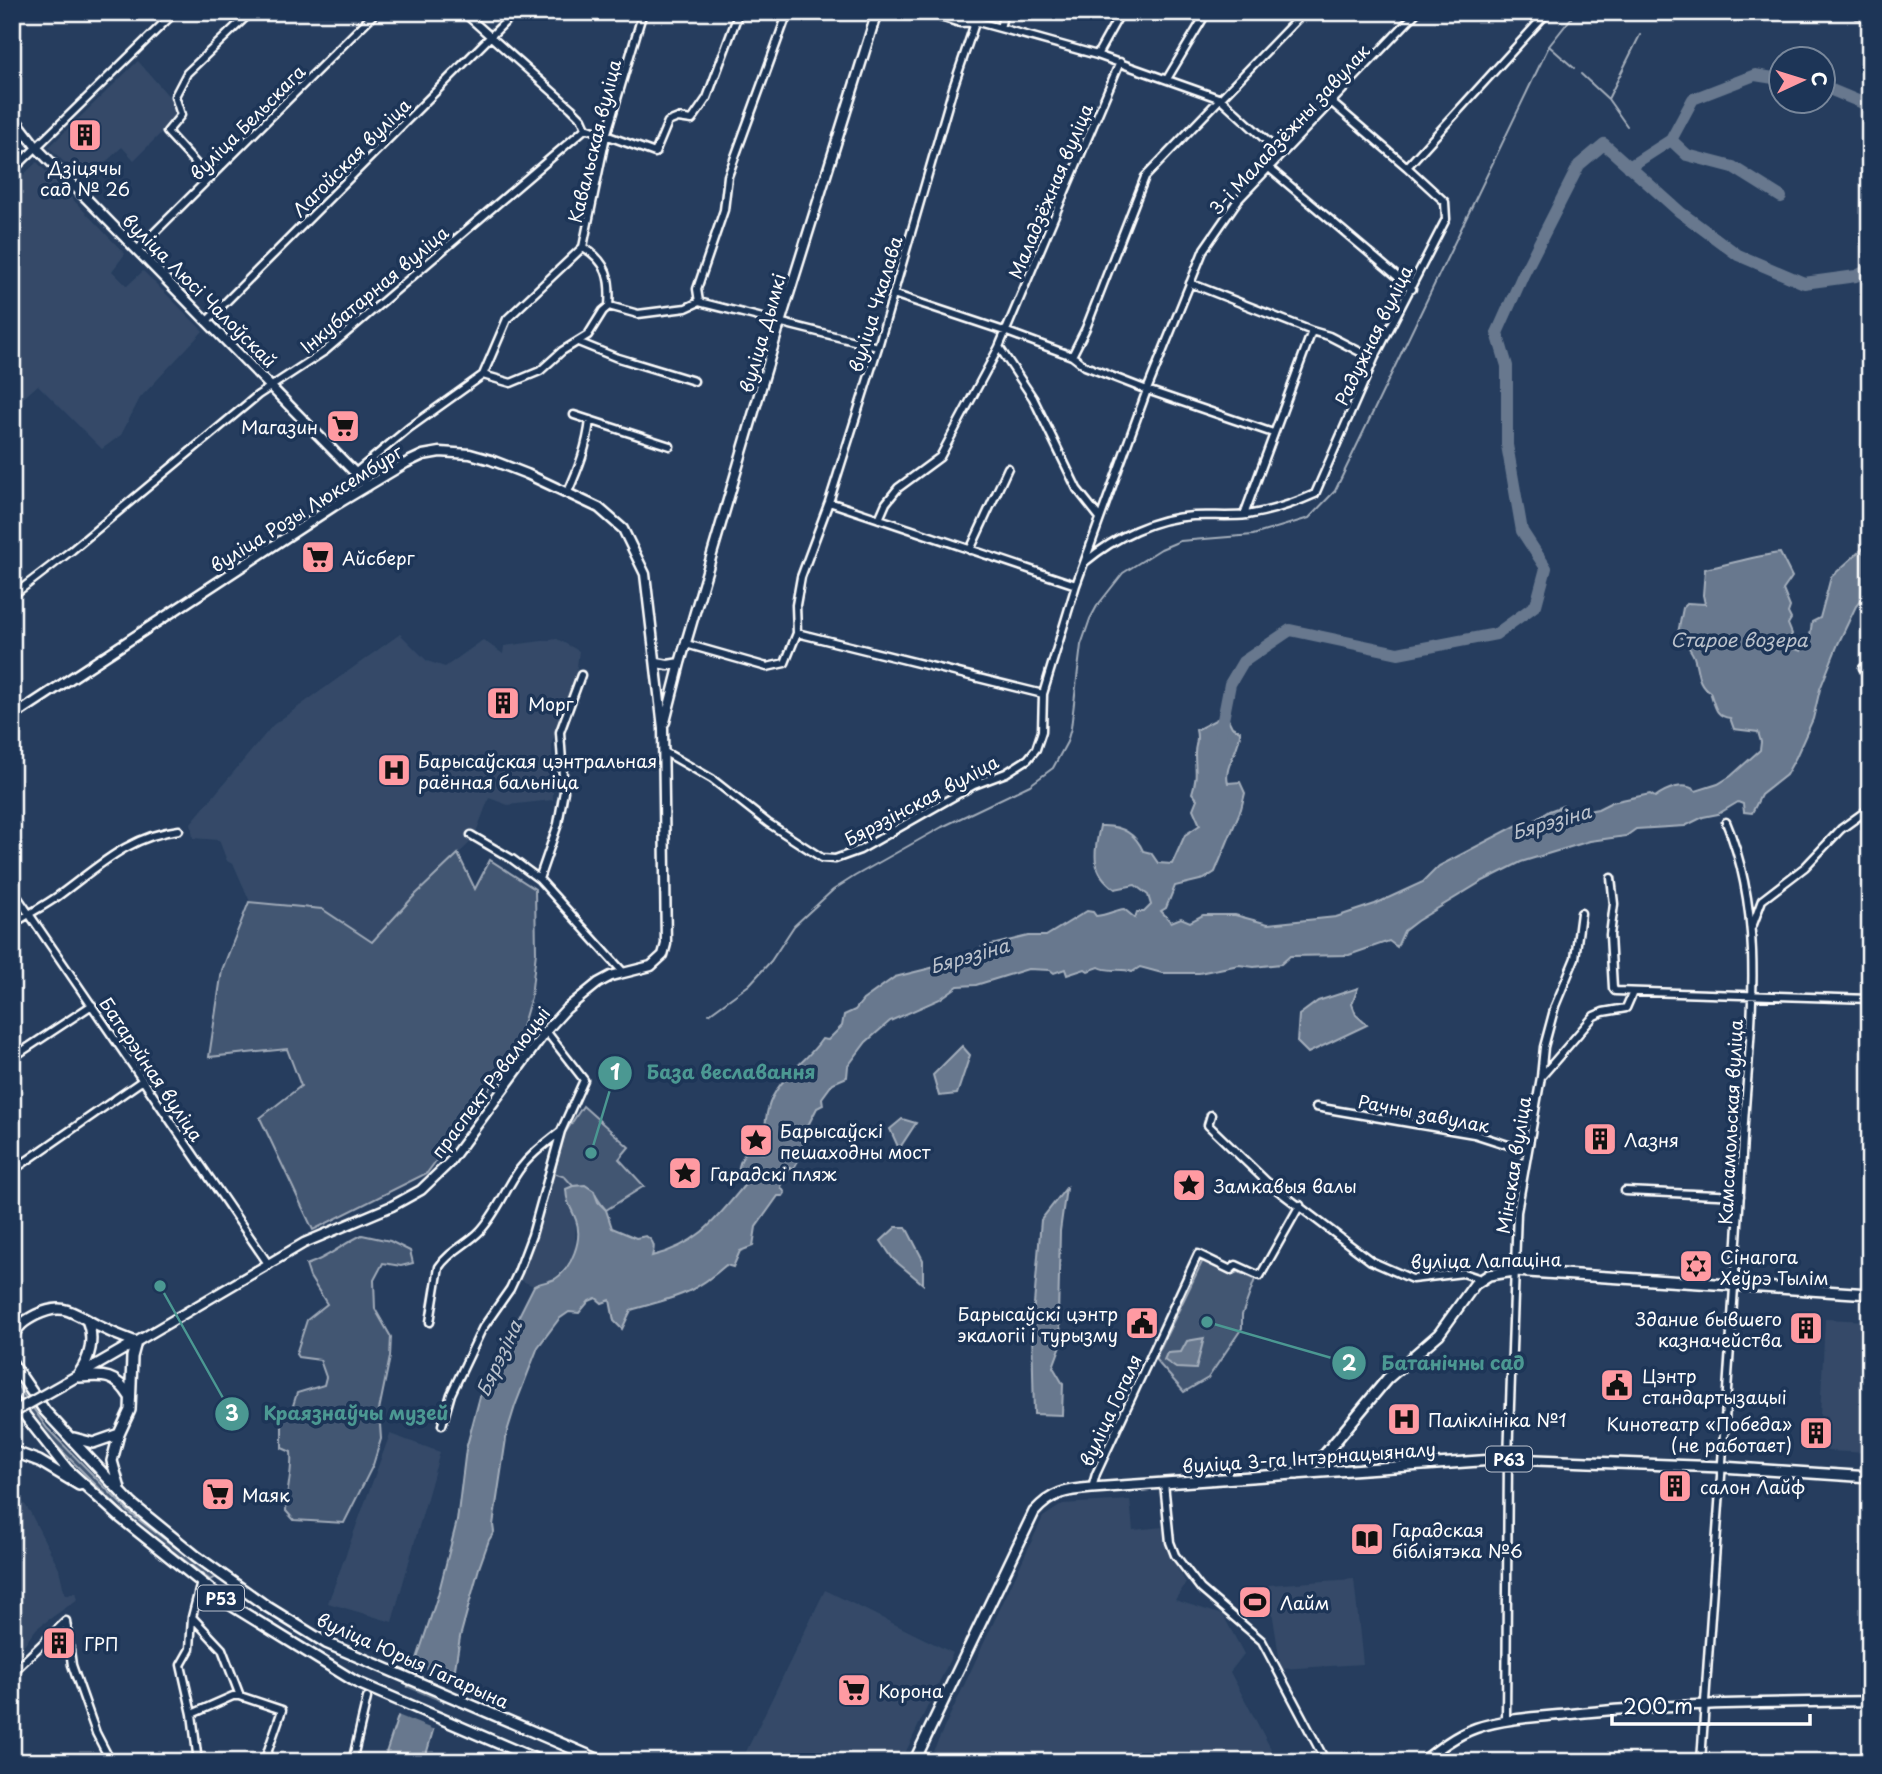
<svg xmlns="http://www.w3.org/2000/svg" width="1882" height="1774" font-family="'Playpen Sans',sans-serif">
	<rect width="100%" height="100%" fill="#263d5e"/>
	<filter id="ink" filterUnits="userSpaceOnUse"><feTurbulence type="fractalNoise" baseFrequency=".0143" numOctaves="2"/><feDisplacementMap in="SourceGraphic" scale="14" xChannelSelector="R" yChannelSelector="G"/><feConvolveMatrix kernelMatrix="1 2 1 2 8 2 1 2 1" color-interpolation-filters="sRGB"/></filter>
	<g filter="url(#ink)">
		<!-- built -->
		<path fill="#344a68" d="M138 61 172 100 176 108 177 117 134 160 122 147 84 182 49 147Z
			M37 162 125 254 112 271 127 286 143 271 203 331 140 398 121 435 102 449 38 385 12 408V197L19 190 18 180Z
			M400 634 427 661 445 667 483 640 503 654 504 646 557 639 579 651 575 683 552 742 553 800 508 805 489 798 473 840 413 896 372 942 322 909 250 902 234 865 227 861 219 840 193 838 191 823 273 725Z
			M554 1173 566 1177 573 1186 566 1190 567 1204 576 1220 575 1251 567 1265 554 1279 534 1286 520 1280 536 1236Z
			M1825 1319 1870 1321V1453L1827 1451 1828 1416H1820Z
			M390 1434 440 1452 392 1622 328 1603Z
			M12 1486 30 1512 59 1569 65 1595 76 1592 78 1599 37 1628 12 1660Z
			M1130 1500 1133 1530 1163 1527 1168 1552 1186 1583 1175 1600 1223 1615 1244 1654 1230 1672 1278 1762H928L1043 1517 1063 1504Z
			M1354 1579 1363 1664 1281 1669 1268 1585Z
			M825 1590 953 1653 901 1762H741Z"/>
		<!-- green -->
		<path fill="#425672" stroke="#a0aab8" stroke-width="2" d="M458 854 475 889 490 860 535 889 536 952 531 997 514 1055 427 1173 313 1230 260 1118 301 1086 287 1049 209 1057 222 970 249 902 322 909 372 942 414 896Z
			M583 1106 629 1147 619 1159 644 1186 606 1210C593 1196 596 1184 573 1186L565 1177 554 1173 563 1136Z
			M362 1235 390 1241 410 1251 413 1263 401 1266 383 1263 374 1280 375 1309 391 1337 390 1357 379 1410 381 1439 373 1465 344 1523 294 1520 286 1511C286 1491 293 1471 291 1452L282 1448V1420L291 1412 297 1393 324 1385 326 1377 320 1360 298 1357 296 1354 307 1320 327 1304 310 1277 306 1265C329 1258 340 1245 362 1235Z
			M1203 1260 1233 1274 1238 1272 1255 1279 1242 1315V1328L1208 1378 1184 1392 1155 1359Z
			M12 1378 47 1428 130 1513 215 1577 210 1580 128 1517 42 1431 12 1389Z"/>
		<!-- water -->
		<path fill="#67788e" stroke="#a4aebb" stroke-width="2" d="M1870 542V590L1856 606 1838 644 1820 689 1813 719 1796 757 1786 775 1761 795 1752 813 1744 812 1743 804 1738 802 1718 814 1703 817 1685 826 1636 829 1626 836 1590 841 1521 862 1481 882 1417 921 1404 931 1397 947 1389 941 1349 955 1290 956 1281 964 1254 967 1239 965 1199 973H1162L1140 967 1132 972C1120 967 1109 973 1099 967L1088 971 1085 969 1067 975 1065 969 1054 973 1050 970 1028 969 976 985 958 986 940 999 890 1021 866 1042 848 1066 847 1077 833 1083 822 1098 823 1105 817 1108 802 1137 804 1150 794 1168H788L781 1187 785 1193 783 1196H778L756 1227 753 1246 740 1251 733 1267 726 1265C690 1297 674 1297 631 1310L622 1329 614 1321 610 1300 602 1303 596 1298 589 1301 579 1313 569 1312 559 1319 538 1347 515 1406 507 1432 493 1525 494 1532 489 1540 479 1568 460 1637 453 1681 438 1713 424 1762H383L438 1595 457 1521 466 1449 482 1389 534 1286C541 1282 549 1282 555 1279 572 1268 583 1239 576 1220 571 1206 567 1206 566 1189L573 1186 585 1185 594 1191 598 1202 606 1210 612 1228 636 1238 646 1236C655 1242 655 1247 652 1256 700 1244 717 1218 747 1182V1177L739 1176C737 1165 742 1158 747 1150L763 1153C765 1139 764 1123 768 1109 775 1080 806 1063 822 1039L828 1040 842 1026 844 1015 855 1010 863 1000 895 977 943 965 983 947 1028 936H1046L1087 911 1093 912 1096 916C1108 915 1115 910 1124 909L1135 918 1137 912H1144L1151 905 1148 895 1135 885 1115 889C1090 871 1094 854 1100 826 1120 825 1135 832 1143 851L1151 853 1158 863 1172 864 1185 835 1200 825 1193 809 1197 799 1192 793C1198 775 1195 771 1195 753 1195 743 1199 742 1196 730L1219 718 1228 719 1232 727 1240 731C1241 749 1223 766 1228 783L1240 782 1245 793 1241 809 1215 872 1204 879 1175 886 1166 908 1161 911 1171 922 1181 918 1190 922 1203 915H1235L1268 924 1336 917 1375 904 1423 882 1439 866 1525 821 1532 822 1549 811 1563 806 1571 814 1598 809 1612 802 1650 794 1655 797C1666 789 1684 781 1696 791L1718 784 1731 776 1760 750 1761 742 1758 732 1734 729 1730 718C1715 717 1715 705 1710 692 1696 683 1699 671 1694 657 1691 649 1683 640 1678 633L1683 608 1688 603 1705 604 1703 595 1705 569C1730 564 1755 556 1780 553L1792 577 1783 590 1790 607 1788 613 1791 619 1788 624 1792 634 1787 646 1801 651 1810 636 1812 622 1820 618 1831 577Z
			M1358 988 1352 1004 1356 1015 1367 1025 1308 1053 1297 1042 1299 1015 1318 1001Z
			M962 1046 970 1055 957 1094 939 1096 933 1075Z
			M902 1119 916 1123 899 1149 890 1129Z
			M1066 1188 1060 1231 1058 1318 1063 1340 1053 1367 1063 1384 1062 1415 1034 1414 1032 1328 1041 1220Z
			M896 1227H906L923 1260V1284L893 1259 881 1241Z
			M1204 1338 1196 1369 1176 1368 1164 1360 1167 1353 1181 1352 1187 1341Z"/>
		<!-- pier -->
		<path fill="#263d5e" d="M411 1663 456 1683 448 1700 405 1681Z
			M404 1686 446 1704 437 1731 395 1714Z"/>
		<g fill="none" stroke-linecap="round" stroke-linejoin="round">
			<!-- stream -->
			<path stroke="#a4aebb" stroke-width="2" d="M1838 12 1870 24
				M1649 18 1655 12
				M1574 68 1549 46 1576 12
				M1581 74 1608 99
				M1627 126 1608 99 1640 35
				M709 1014 749 985 771 961 794 926 833 890 855 876 942 827 1030 785 1053 768 1067 742 1071 728 1081 645 1090 619 1097 606 1123 573 1161 549 1180 541 1253 535 1309 518 1335 491 1549 46"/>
			<!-- river -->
			<path stroke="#67788e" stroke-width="12" d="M1822 86 1870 106
				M1671 140 1687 155 1733 167 1781 197
				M1629 167 1671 140 1693 99 1755 75 1780 79
				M1220 735 1230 684 1243 662 1290 630 1398 653 1496 634 1536 605 1546 568 1522 531 1507 445V366L1497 333 1523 275 1579 165 1604 144 1680 212 1738 255 1804 283 1856 276 1870 269"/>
			<!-- street casing -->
			<g stroke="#fff" stroke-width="11">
				<path id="street" d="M463 12 571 108 582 119 586 128 655 153 668 122 678 118 692 120 707 98 739 12
					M924 12 960 23 978 22 1000 28 1097 55 1221 99 1281 154
					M1000 28 1004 12
					M1097 55 1121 12
					M1167 79 1207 12
					M1331 102 1407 167
					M1269 168 1412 289
					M12 171 175 12
					M210 179 167 132 181 115 175 96 187 73 251 12
					M137 250 376 12
					M1190 283 1312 331 1329 336 1374 359
					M893 294 1007 332 1072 356 1085 366 1147 390 1273 433
					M699 302 697 289 724 210 728 176 788 12
					M609 306 638 314 686 308 699 302 878 347
					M207 321 515 12
					M578 342 615 357 694 381
					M999 347 1033 398 1077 489 1100 518
					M1072 356 1086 328 1145 177 1304 12
					M483 375 511 383 540 371 562 351 588 335 603 311 609 306C611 279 608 262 583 247
					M574 415 670 446
					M356 472 409 428 483 375 507 319 583 247 606 136 643 12
					M568 492C579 467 587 447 590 420
					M829 502 1076 585
					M1244 515 1312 331
					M879 519 886 503 898 488 940 457 999 347 1120 62
					M970 550 1008 468
					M1085 562C1115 537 1154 518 1193 516 1211 515 1230 517 1247 515 1271 511 1293 504 1315 494L1374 359 1446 219 1445 202 1407 167 1548 12
					M12 596 72 550 258 395 325 351 586 128
					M797 633 1043 694
					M686 644 767 667 785 663 797 633 796 605 801 577 829 502 878 347 953 88 975 23
					M1863 668 1870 680
					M663 751 712 779 768 823 822 858 835 859 860 850 974 785 1006 773 1028 759 1036 749 1042 731 1043 694 1076 585 1147 390 1204 249 1238 200 1417 12
					M471 835 512 859 539 879 623 972
					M1611 878 1614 904 1610 935 1613 988 1615 991 1870 999
					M539 879 558 824 564 791 560 732 581 675
					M12 889 269 1265
					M12 925C27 914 43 907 58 896 98 867 128 836 179 830
					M1752 927 1762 900 1805 867 1841 829 1870 808
					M12 1058 92 1005
					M1541 1077 1594 1016 1603 1012 1626 1008 1633 992
					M1316 1107 1474 1134 1527 1151
					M1211 1115 1208 1125 1267 1182 1371 1261 1412 1279 1463 1273 1481 1279
					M12 1171 143 1080
					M1625 1191 1740 1196
					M430 1322 439 1267C449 1251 468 1244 480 1231 497 1213 505 1190 519 1170 530 1155 545 1144 560 1132
					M442 1425 451 1394 482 1329 510 1289 518 1272 532 1235 561 1131 584 1080 546 1031
					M1164 1483 1170 1542 1175 1555 1201 1589 1262 1641 1326 1762
					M1092 1488 1096 1474 1198 1254 1231 1270 1236 1265 1260 1276 1300 1205
					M192 1617 222 1649 240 1696
					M66 1621 72 1665 96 1733 111 1762
					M12 1673 66 1621
					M192 1714 233 1696H240L282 1710 264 1762
					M1506 1721 1508 1459 1517 1212 1541 1077 1544 1047 1555 1006 1575 958 1581 913
					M198 1762 192 1714 181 1665 190 1649 192 1617 201 1582
					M352 1762 367 1698
					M1701 1762C1714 1560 1731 1358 1742 1156 1747 1045 1770 927 1726 822
					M1779 1762V1761"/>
			</g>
			<!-- secondary casing -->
			<g stroke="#fff" stroke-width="13">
				<path id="secondary" d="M12 115 38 149 368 486
					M657 663 668 665 680 663
					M12 717 334 506 406 463 423 455 440 452 470 454 491 460 527 474 599 508 623 529 645 574 663 728 666 944 663 955 651 966 611 976 598 983 566 1009 546 1031 449 1163 421 1190 392 1206 304 1243 136 1342
					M665 722 680 663 780 323 877 12
					M1422 1762C1438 1749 1456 1735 1476 1728 1506 1718 1540 1717 1571 1714 1670 1703 1770 1703 1870 1701"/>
			</g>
			<!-- primary casing -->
			<g stroke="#fff" stroke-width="14">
				<path id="primary" d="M12 1337C18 1326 24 1321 36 1315 63 1302 72 1312 96 1325 110 1332 122 1337 136 1342
					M12 1363 45 1411 132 1504 196 1556 266 1606 326 1643 604 1762
					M78 1375C90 1359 95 1339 87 1320
					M79 1377C104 1375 116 1374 130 1397
					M65 1383 136 1342
					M12 1399 67 1469 121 1518 226 1602 356 1682 542 1762
					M74 1438 93 1443 119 1434
					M12 1451 39 1461 79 1485
					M1298 1474 1325 1454 1387 1379 1439 1334 1475 1284 1489 1275 1514 1271 1870 1294
					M120 1489 112 1461 119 1434 130 1410 132 1357 136 1342
					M914 1762 1034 1512C1052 1492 1066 1490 1092 1488L1508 1459 1722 1467 1870 1477"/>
			</g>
			<!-- street -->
			<use href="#street" stroke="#1d3557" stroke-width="6"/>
			<!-- secondary -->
			<use href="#secondary" stroke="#1d3557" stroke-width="8"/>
			<!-- primary -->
			<use href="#primary" stroke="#1d3557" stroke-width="9"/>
			<!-- primary-bridge casing -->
			<g stroke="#fff" stroke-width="14" stroke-linecap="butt">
				<path id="primary-bridge" d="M12 1413 65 1383"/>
			</g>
			<!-- primary-bridge -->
			<use href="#primary-bridge" stroke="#1d3557" stroke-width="9"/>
		</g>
	</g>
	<!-- icons -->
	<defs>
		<g id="building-square" transform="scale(1.75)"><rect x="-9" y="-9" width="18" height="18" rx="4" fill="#ff9aa2" stroke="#1d3557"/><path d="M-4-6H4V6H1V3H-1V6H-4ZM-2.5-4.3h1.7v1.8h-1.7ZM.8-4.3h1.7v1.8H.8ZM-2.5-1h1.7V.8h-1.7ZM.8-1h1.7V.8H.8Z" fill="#111"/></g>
		<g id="supermarket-square" transform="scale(1.75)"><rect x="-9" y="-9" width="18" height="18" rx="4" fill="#ff9aa2" stroke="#1d3557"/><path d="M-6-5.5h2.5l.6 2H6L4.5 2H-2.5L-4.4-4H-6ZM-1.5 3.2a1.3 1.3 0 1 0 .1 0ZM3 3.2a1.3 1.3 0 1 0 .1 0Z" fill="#111"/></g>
		<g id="hospital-square" transform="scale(1.75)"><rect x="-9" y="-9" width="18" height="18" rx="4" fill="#ff9aa2" stroke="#1d3557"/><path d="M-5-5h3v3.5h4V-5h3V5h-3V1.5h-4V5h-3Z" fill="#111"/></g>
		<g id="sight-square" transform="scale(1.75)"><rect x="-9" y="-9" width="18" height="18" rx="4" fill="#ff9aa2" stroke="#1d3557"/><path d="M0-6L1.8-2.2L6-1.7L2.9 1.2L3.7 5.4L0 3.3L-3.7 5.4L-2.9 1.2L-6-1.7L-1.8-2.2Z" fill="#111"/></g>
		<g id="synagogue-square" transform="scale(1.75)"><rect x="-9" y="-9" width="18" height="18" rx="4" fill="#ff9aa2" stroke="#1d3557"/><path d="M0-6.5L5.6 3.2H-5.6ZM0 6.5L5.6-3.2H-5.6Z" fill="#111"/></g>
		<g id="civic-square" transform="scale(1.75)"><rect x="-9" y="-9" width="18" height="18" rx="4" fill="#ff9aa2" stroke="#1d3557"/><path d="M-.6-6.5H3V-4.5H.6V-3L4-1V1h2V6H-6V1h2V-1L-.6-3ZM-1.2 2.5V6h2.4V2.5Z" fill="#111"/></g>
		<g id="library-square" transform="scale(1.75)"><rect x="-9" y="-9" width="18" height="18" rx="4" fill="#ff9aa2" stroke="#1d3557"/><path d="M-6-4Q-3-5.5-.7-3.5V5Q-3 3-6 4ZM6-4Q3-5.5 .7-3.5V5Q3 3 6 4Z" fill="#111"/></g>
		<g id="stadium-square" transform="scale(1.75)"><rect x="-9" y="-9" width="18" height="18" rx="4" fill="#ff9aa2" stroke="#1d3557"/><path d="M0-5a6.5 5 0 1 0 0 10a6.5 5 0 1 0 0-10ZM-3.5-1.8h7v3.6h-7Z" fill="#111"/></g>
	</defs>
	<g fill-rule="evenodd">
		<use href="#building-square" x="85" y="135"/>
		<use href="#supermarket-square" x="343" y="426"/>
		<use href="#supermarket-square" x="318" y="557"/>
		<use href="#building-square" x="503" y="703"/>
		<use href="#hospital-square" x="394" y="770"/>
		<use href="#building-square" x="1600" y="1139"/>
		<use href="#sight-square" x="756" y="1140"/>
		<use href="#sight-square" x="685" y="1173"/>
		<use href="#sight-square" x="1189" y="1185"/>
		<use href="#synagogue-square" x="1696" y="1266"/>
		<use href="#civic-square" x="1142" y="1323"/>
		<use href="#building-square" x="1806" y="1328"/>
		<use href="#civic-square" x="1617" y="1385"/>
		<use href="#hospital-square" x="1404" y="1419"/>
		<use href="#building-square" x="1816" y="1433"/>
		<use href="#building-square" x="1675" y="1486"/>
		<use href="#supermarket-square" x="218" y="1494"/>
		<use href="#library-square" x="1367" y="1539"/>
		<use href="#stadium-square" x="1255" y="1602"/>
		<use href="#building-square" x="59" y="1643"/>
		<use href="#supermarket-square" x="854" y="1690"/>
	</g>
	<g text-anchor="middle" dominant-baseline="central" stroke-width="7" stroke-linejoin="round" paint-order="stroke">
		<!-- shield labels -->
		<g fill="#1d3557" stroke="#bbc2cd" stroke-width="2">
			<rect x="1486" y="1446.5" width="46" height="25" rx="5"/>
			<rect x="198" y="1585.5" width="46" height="25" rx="5"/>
		</g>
		<g font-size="16" font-weight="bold" fill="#fff">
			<text x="1509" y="1459">Р63</text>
			<text x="221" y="1598">Р53</text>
		</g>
		<!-- street labels -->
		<g font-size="18" fill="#fff" stroke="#1d3557">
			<text transform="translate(247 122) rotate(-45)">вуліца Бельскага</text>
			<text transform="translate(1289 129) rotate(-47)">3-і Маладзёжны завулак</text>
			<text transform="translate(594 141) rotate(-76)">Кавальская вуліца</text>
			<text transform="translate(351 157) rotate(-45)">Лагойская вуліца</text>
			<text transform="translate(1050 191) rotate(-67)">Маладзёжная вуліца</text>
			<text transform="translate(374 289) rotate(-40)">Інкубатарная вуліца</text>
			<text transform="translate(200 290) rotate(45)">вуліца Люсі Чалоўскай</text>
			<text transform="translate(875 304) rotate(-73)">вуліца Чкалава</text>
			<text transform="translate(762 333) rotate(-74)">вуліца Дымкі</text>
			<text transform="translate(1373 335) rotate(-64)">Радужная вуліца</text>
			<text transform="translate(306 508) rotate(-32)">вуліца Розы Люксембург</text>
			<text transform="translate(921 800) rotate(-28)">Бярэзінская вуліца</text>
			<text transform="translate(152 1069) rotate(56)">Батарэйная вуліца</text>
			<text transform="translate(490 1082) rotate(-53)">праспект Рэвалюцыі</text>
			<text transform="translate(1424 1113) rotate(11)">Рачны завулак</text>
			<text transform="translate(1730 1122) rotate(-87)">Камсамольская вуліца</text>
			<text transform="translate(1513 1165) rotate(-81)">Мінская вуліца</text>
			<text transform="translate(1486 1260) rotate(-1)">вуліца Лапаціна</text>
			<text transform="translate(1110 1410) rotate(-65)">вуліца Гогаля</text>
			<text transform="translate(1309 1457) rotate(-4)">вуліца 3-га Інтэрнацыяналу</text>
			<text transform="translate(413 1660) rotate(24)">вуліца Юрыя Гагарына</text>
		</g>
		<!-- poi labels -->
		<g font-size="18" fill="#fff" stroke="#1d3557" text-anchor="start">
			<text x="85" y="167" text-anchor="middle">Дзіцячы<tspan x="85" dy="21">сад № 26</tspan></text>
			<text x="318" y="426" text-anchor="end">Магазин</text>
			<text x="342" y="557">Айсберг</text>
			<text x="528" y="703">Морг</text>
			<text x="418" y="760">Барысаўская цэнтральная<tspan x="418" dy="21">раённая бальніца</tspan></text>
			<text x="780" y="1130">Барысаўскі<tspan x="780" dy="21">пешаходны мост</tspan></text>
			<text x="1624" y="1139">Лазня</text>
			<text x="710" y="1173">Гарадскі пляж</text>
			<text x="1214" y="1185">Замкавыя валы</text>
			<text x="1720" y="1256">Сінагога<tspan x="1720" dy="21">Хеўрэ Тылім</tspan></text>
			<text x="1118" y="1313" text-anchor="end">Барысаўскі цэнтр<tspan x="1118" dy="21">экалогіі і турызму</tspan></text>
			<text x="1782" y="1318" text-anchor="end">Здание бывшего<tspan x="1782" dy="21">казначейства</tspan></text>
			<text x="1642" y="1375">Цэнтр<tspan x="1642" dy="21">стандартызацыі</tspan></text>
			<text x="1428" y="1419">Паліклініка №1</text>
			<text x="1792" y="1423" text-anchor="end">Кинотеатр «Победа»<tspan x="1792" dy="21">(не работает)</tspan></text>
			<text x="1700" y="1486">салон Лайф</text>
			<text x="242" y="1494">Маяк</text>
			<text x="1392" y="1529">Гарадская<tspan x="1392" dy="21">бібліятэка №6</tspan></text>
			<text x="1280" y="1602">Лайм</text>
			<text x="84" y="1643">ГРП</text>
			<text x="878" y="1690">Корона</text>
		</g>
		<!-- water labels -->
		<g font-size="19" font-style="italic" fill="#bbc2cc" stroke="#1d3557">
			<text x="1739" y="639">Старое возера</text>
			<text transform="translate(1551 821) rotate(-16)">Бярэзіна</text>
			<text transform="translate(969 955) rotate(-16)">Бярэзіна</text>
			<text transform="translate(498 1358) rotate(-65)">Бярэзіна</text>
		</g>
	</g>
	<!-- callouts -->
	<path fill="none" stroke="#4b9892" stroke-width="2.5" d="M591 1153L615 1073M1207 1322L1349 1363M160 1286L232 1414"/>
	<g fill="#4b9892" stroke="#1d3557" stroke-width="2.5">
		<circle cx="591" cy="1153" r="7"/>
		<circle cx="1207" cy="1322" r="7"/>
		<circle cx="160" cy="1286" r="7"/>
		<circle cx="615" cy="1073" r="18"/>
		<circle cx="1349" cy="1363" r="18"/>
		<circle cx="232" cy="1414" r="18"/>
	</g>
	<g font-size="21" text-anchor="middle" font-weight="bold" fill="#fff">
		<text x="615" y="1080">1</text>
		<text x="1349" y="1371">2</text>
		<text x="232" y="1421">3</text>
	</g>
	<g font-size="19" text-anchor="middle" font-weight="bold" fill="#4b9892" stroke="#1d3557" stroke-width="7" stroke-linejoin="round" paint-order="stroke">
		<text x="731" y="1079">База веславання</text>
		<text x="1453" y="1370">Батанічны сад</text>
		<text x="356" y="1420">Краязнаўчы музей</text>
	</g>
	<!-- margin -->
	<rect width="1882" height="1774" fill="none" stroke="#1d3557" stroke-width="42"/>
	<rect x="21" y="21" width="1840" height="1732" fill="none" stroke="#fff" stroke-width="2.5" filter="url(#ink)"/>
	<!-- north arrow -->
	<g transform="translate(1802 80) rotate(86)"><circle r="33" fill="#1d3557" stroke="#77869a" stroke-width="2"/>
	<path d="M0-5L12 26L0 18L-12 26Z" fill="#ff9aa2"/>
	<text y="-10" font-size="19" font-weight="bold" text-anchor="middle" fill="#ffffff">С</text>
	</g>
	<!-- scale -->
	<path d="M1612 1714v10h198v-10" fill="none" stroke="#ffffff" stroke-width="3.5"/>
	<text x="1623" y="1714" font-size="21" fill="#ffffff" stroke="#1d3557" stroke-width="5" paint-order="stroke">200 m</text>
</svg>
